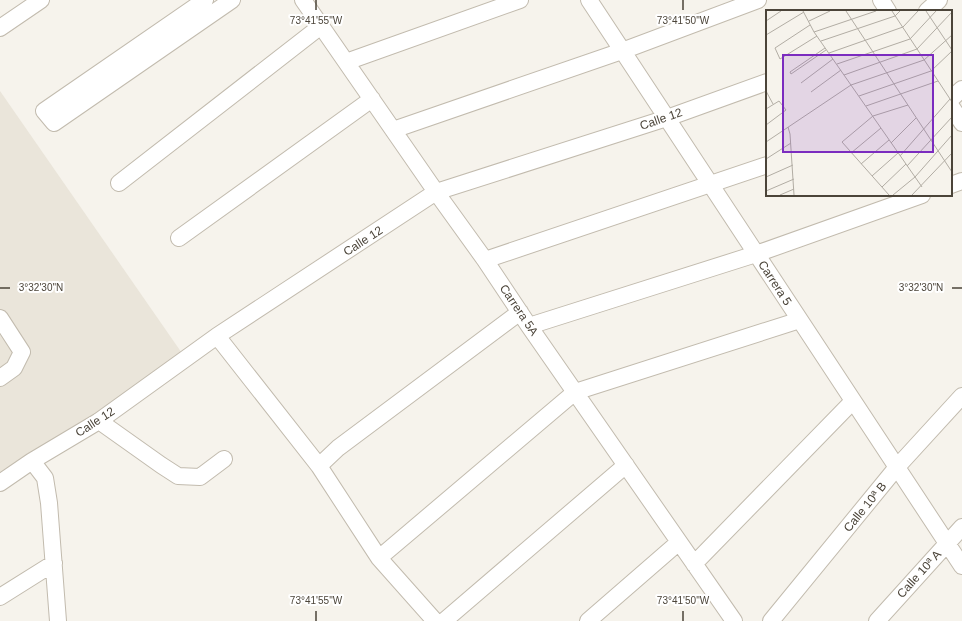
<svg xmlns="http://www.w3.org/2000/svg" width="962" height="621" font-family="Arial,sans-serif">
	<rect width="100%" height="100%" fill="#f6f3ec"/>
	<!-- residential -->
	<path fill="#eae5da" d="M0 91 186 359 0 482Z"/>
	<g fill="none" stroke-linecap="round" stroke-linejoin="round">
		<!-- minor casing -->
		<g stroke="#c2bbae" stroke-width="18">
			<path id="minor" d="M205 0 44 111 54 123 232 0
				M303 0 436 192 485 260 529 326 734 621
				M589 0 962 566
				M881 0 888 11
				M927 11 939 0
				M0 28 41 0
				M346 62 520 0
				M951 99 962 89
				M951 106 962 123
				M393 130 622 51 758 0
				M119 183 321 26
				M951 185 962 181
				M179 238 372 99
				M485 260 767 165
				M0 318 22 352 14 368 0 378
				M529 326 756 254 922 195
				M217 336 319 466 338 448 520 312
				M99 421 161 465 178 476 200 477 224 459
				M32 461 45 478 49 503 58 621
				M319 466 379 558 435 621
				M0 483 32 461 99 421 217 336 436 192 667 118 767 82
				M379 558 575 392 800 320
				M694 564 853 401
				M0 597 54 563
				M444 621 626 465
				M588 621 679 542
				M771 621 897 467 962 396
				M877 621 962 527"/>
		</g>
		<!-- minor -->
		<use href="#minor" stroke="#fff" stroke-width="16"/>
	</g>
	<!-- ticks -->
	<path fill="none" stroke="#4b4439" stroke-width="1.5" d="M316 0V10M683 0V10M0 288H10M952 288H962M316 611V621M683 611V621"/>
	<g text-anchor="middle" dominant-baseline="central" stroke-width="4" stroke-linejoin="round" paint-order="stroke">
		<!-- street labels -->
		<g font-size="12" fill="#4b4439" stroke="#fff">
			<text transform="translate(661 119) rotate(-19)">Calle 12</text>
			<text transform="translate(363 241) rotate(-33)">Calle 12</text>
			<text transform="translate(775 283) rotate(57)">Carrera 5</text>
			<text transform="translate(519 310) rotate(56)">Carrera 5A</text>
			<text transform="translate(95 422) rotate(-33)">Calle 12</text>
			<text transform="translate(865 507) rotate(-51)">Calle 10ª B</text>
			<text transform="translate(919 574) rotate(-48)">Calle 10ª A</text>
		</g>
	</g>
	<!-- overview -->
	<g transform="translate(766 10)">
		<rect width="186" height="186" fill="#f6f3ec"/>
		<path fill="none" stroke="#b2ada4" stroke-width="1" d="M37 1 48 22 156 177M80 1 186 162M126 1 186 92M160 1 186 40M0 11 15 1M43 11 64 1M44 15 9 38 14 49 51 26M48 22 110 1M0 25 38 2M55 31 129 6 134 1M59 38 24 62 25 64 60 40M63 43 137 17 152 1M71 54 144 29 170 1M78 65 151 39 186 2M35 73 67 49M0 81 7 94M45 82 75 60M93 86 165 61 186 41M100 96 172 71M0 99 13 91 20 100 0 115M22 117 24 124 28 185M0 132 85 75 158 50 186 25M125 133 150 108M85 143 115 118M134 146 184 89M0 149 25 133M95 154 123 130M141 156 186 107M106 166 132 143M0 167 27 155M116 177 140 154M0 181 28 169M14 185 28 179M123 185 76 132 107 106 142 95M127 185 149 167 186 125M146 185 186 143"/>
		<path fill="#7b2cbf" fill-opacity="0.15" stroke="#7b2cbf" stroke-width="2" d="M17 45H167V142H17Z"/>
		<rect width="186" height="186" fill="none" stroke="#4b4439" stroke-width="2"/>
	</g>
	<g font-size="10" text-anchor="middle" fill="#4b4439" stroke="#fff" stroke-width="4" stroke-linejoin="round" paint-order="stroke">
		<text x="316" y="24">73°41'55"W</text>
		<text x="683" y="24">73°41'50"W</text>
		<text x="41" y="291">3°32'30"N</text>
		<text x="921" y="291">3°32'30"N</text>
		<text x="316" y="604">73°41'55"W</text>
		<text x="683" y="604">73°41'50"W</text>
	</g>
</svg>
